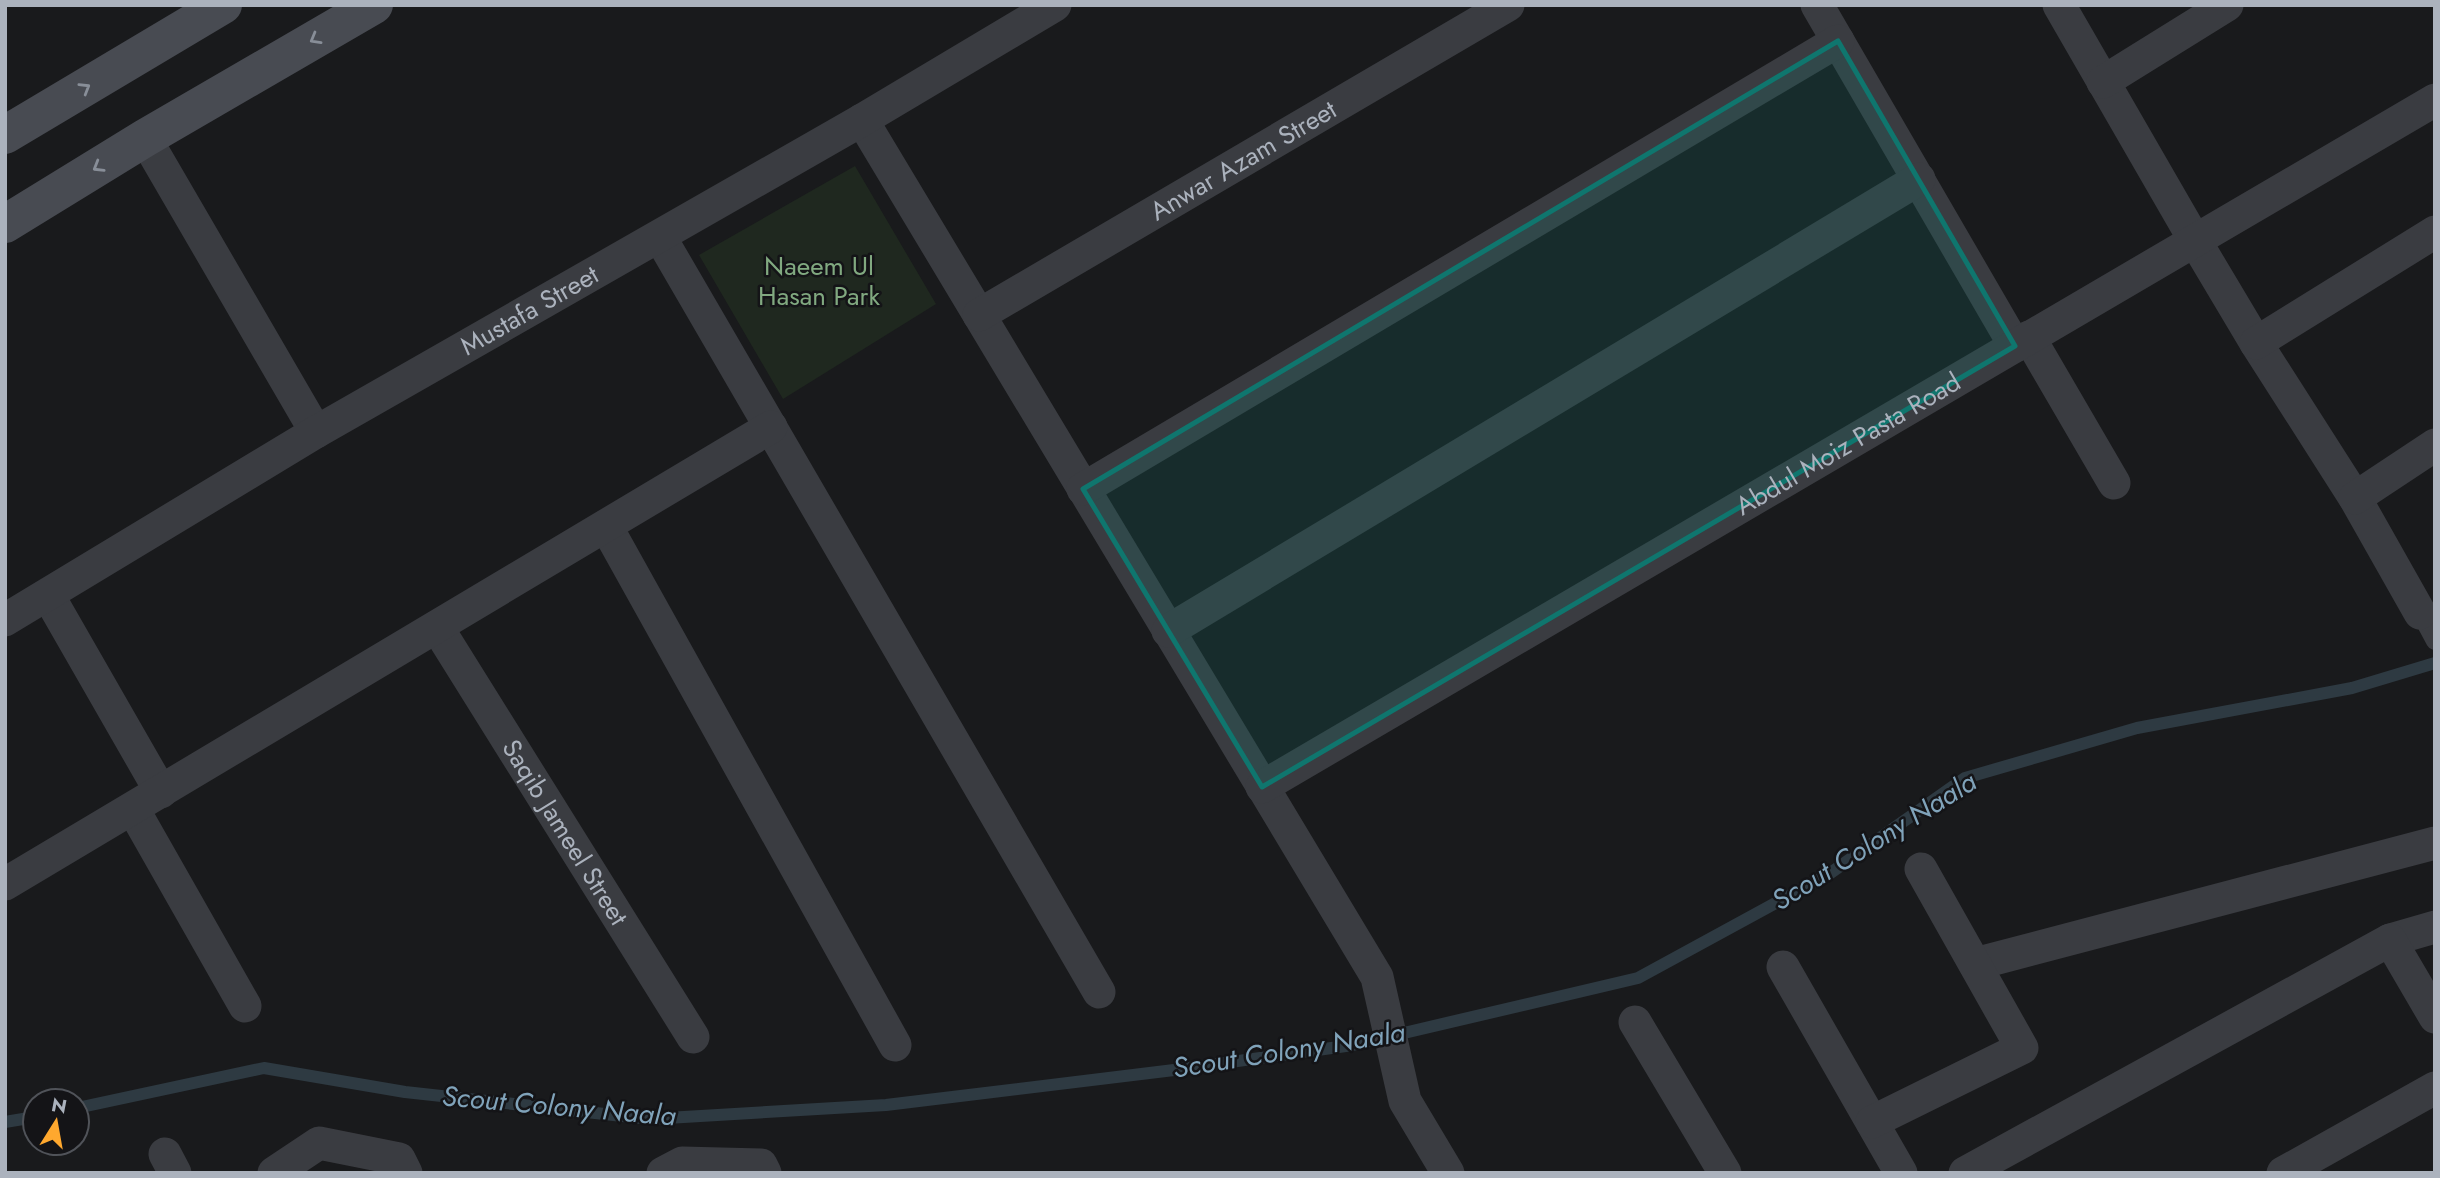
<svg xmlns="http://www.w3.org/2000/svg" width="2440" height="1178" font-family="Jost,sans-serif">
	<rect width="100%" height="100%" fill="#191a1c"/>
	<!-- green -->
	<path fill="#1f281f" d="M855 166 936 304 783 399 699 255Z"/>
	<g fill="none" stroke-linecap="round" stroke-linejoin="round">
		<!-- stream -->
		<path stroke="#2e3a42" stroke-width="12" d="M77 1108 264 1068 405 1092 650 1119 886 1105 1174 1070 1353 1045 1638 978 1829 874 1965 778 2137 728 2352 688 2435 663
			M5 1122 35 1117"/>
		<!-- lane -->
		<path stroke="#3a3c41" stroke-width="18" d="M2420 613 2435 641"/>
		<!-- street -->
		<g stroke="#3a3c41" stroke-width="33">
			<path d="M1817 5 2015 346"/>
			<path d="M2059 5 2194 239 2256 343 2355 498 2420 613"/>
			<path d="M2103 82 2227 5"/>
			<path d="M862 120 1377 977 1405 1101 1448 1173"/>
			<path d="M145 138 316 432"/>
			<path d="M660 237 1099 992"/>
			<path id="s1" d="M979 315 1508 5"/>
			<path d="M2029 337 2114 483"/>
			<path d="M2256 343 2435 232"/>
			<path d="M1083 489 1838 41"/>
			<path d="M2355 498 2435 445"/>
			<path d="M606 526 895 1045"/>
			<path d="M48 595 161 792"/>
			<path id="s2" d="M5 620 316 432 862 120 1055 5"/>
			<path id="s3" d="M437 627 693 1037"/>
			<path d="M1168 631 1919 179"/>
			<path id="s4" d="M1262 787 2435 100"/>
			<path d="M133 809 245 1006"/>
			<path d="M5 884 771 427"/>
			<path d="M2390 940 2435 927"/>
			<path d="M1975 964 2435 843"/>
			<path d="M1783 967 1901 1173"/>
			<path d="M1635 1022 1725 1173"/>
			<path d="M1872 1122 2022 1048 1921 869"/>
			<path d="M165 1154 175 1173"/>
			<path d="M274 1173 319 1143 399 1159 406 1173"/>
			<path d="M663 1173 682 1163 761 1165 765 1173"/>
			<path d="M1965 1173 2390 940 2435 1017"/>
			<path d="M2283 1173 2435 1088"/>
		</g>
		<!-- secondary -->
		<path stroke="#484b52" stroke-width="38" d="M5 135 223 5
			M5 224 145 138 374 5"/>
	</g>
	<!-- one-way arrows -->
	<defs><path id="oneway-chevron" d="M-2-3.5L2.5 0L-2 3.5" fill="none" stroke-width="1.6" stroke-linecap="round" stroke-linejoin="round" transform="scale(1.75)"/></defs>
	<g stroke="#888e98">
		<use href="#oneway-chevron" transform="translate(315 39) rotate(150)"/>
		<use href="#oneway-chevron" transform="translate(85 88) rotate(-31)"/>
		<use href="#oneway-chevron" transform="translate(98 167) rotate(149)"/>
	</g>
	<!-- marked area -->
	<path fill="#0f766e" fill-opacity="0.2" stroke="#0f766e" stroke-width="5" stroke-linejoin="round" d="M1838 41 2015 346 1262 787 1083 489Z"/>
	<g text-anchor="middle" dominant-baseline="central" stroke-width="5" stroke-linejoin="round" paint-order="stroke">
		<!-- street labels -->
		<g font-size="26" fill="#abb2bd" stroke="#141417">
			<text stroke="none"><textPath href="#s1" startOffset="306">Аnwar Azam Street</textPath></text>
			<text stroke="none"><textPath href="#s2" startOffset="609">Mustafa Street</textPath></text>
			<text stroke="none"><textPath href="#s4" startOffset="679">Abdul Moiz Pasta Road</textPath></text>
			<text stroke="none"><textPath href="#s3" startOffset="242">Saqib Jameel Street</textPath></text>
		</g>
		<!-- park labels -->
		<g font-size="26" fill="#81a980" stroke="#141417">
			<text x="819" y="266">Naeem Ul<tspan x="819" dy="30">Hasan Park</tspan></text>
		</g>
		<!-- water labels -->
		<g font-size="28" font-style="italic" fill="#80a3ba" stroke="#141417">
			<text transform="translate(1874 841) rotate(-32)">Scout Colony Naala</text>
			<text transform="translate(1289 1050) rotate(-9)">Scout Colony Naala</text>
			<text transform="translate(559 1106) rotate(5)">Scout Colony Naala</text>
		</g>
	</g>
	<!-- border -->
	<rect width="2440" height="1178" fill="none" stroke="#abb2bd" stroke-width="14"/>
	<!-- north arrow -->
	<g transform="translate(56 1122) rotate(11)"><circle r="33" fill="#141417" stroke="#505359" stroke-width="2"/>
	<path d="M0-5L12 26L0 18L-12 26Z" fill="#ffa82e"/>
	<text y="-10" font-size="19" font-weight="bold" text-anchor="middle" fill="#abb2bd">N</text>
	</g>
</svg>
